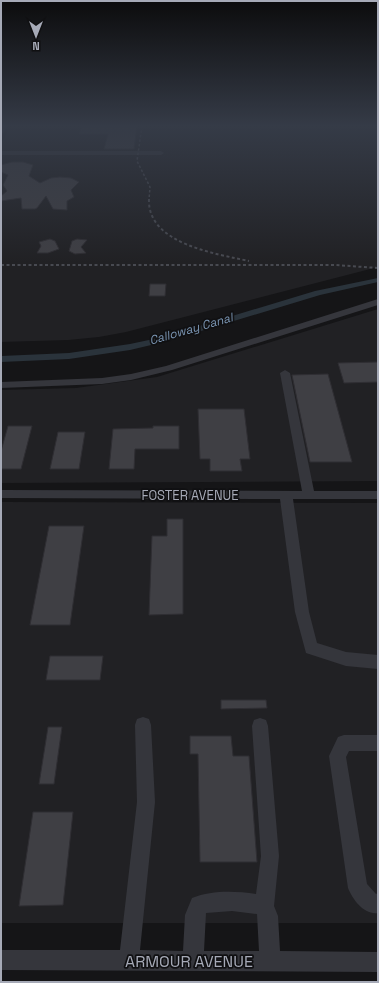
<svg xmlns="http://www.w3.org/2000/svg" width="379" height="983" font-family="'Space Grotesk',sans-serif">
	<rect width="100%" height="100%" fill="#151517"/>
	<!-- built -->
	<path fill="#212124" d="M11 125H378V267L126 332 99 337 68 340 1 342V144Z
		M378 309V481L1 483V390L76 388 157 377Z
		M1 502 378 503V923H1Z"/>
	<g fill="none" stroke-linecap="round" stroke-linejoin="round">
		<!-- canal -->
		<path fill="#2a333b" fill-rule="evenodd" d="M378 278V282L320 295 168 341 130 350 69 359 1 362V356L69 353 130 344 163 337 315 291Z"/>
	</g>
	<!-- building -->
	<path fill="#3f3f44" stroke="#2f2e33" d="M82 125H137L134 149H104L108 134H79Z
		M12 162H23L33 165 29 176 40 183 51 178 60 177 71 178 79 182 71 190 74 197 67 201V210L53 209 46 196 37 208 35 209H22L21 198 1 201V196L7 191 3 185 8 175 1 172V165Z
		M50 239 55 241 59 249 48 253H37L41 246 39 242Z
		M77 239 87 240 81 247 86 253 75 254 69 251 72 241Z
		M150 284H166L165 296H149Z
		M378 362V382L344 383 338 363Z
		M328 374 352 462H310L292 375Z
		M198 409H244L250 459H240L242 471H210V459H200Z
		M8 426H32L21 469H1V451Z
		M153 426H179V449H135L134 469H109L113 429 153 428Z
		M58 432H85L79 469H50Z
		M167 519H183V614L149 615 152 536H167Z
		M49 526H84L70 625H30Z
		M50 656H103L100 680H46Z
		M221 700H266L267 708 221 709Z
		M48 727H62L54 784H39Z
		M190 736H231L233 756H249L257 862H200L198 754H190Z
		M33 812H73L63 905 19 906Z"/>
	<g fill="none" stroke-linecap="round" stroke-linejoin="round">
		<!-- minor -->
		<path fill="#35363c" fill-rule="evenodd" d="M2 125H8L3 133 1 134Z
			M1 151H161L164 153 161 155H1Z
			M378 299V305L172 370 131 380 102 384 1 388V382L102 378 131 374 166 366Z
			M285 370 290 373 314 491H378V499H293L309 612 317 643 346 652 378 655V669L346 666 306 653 295 612 280 499 1 498V490L302 491 280 373Z
			M143 717 149 719 151 725 155 802 140 950 183 951 185 915 192 898C212 890 235 891 256 894L261 856 252 726 254 720 260 718 266 720 268 726 279 856 274 906 278 916 280 951 378 952V972L1 970V950H120L137 802 135 725 137 719ZM232 911 257 914 259 951H204L206 913Z
			M344 735H378V751H349L346 757 367 884 376 894 378 893V913C364 915 353 900 348 888L329 756 338 737Z"/>
		<!-- rail-far1 -->
		<path stroke="#484a51" stroke-width="1.5" stroke-dasharray="2.5 2" stroke-linecap="butt" d="M142 126 137 161 150 187 149 200"/>
		<!-- rail -->
		<path stroke="#484a51" stroke-width="2" stroke-dasharray="3 2.5" stroke-linecap="butt" d="M149 199C147 244 217 254 249 261
			M1 265H335L378 268"/>
	</g>
	<!-- sky -->
	<linearGradient id="sky" x2="0" y2="1"><stop stop-color="#0c0c0d"/><stop offset="0.48" stop-color="#353b47"/><stop offset="1" stop-color="#353b47" stop-opacity="0"/></linearGradient>
	<rect width="379" height="262" fill="url(#sky)"/>
	<g text-anchor="middle" dominant-baseline="central" stroke-width="3.5" stroke-linejoin="round" paint-order="stroke">
		<!-- far-water labels -->
		<g font-size="12" font-style="italic" fill="#7b96b4" stroke="#101012">
			<text transform="translate(191 329) rotate(-16)">Calloway Canal</text>
		</g>
		<!-- street labels -->
		<g font-size="13" fill="#a6aab7" stroke="#101012">
			<text x="190" y="495">FOSTER AVENUE</text>
		</g>
		<!-- near-street labels -->
		<g font-size="16" fill="#a6aab7" stroke="#101012">
			<text x="189" y="961">ARMOUR AVENUE</text>
		</g>
	</g>
	<!-- border -->
	<rect width="379" height="983" fill="none" stroke="#a6aab7" stroke-width="4"/>
	<!-- north arrow -->
	<g transform="translate(36 36) rotate(180)" stroke="#101012" stroke-width="3" paint-order="stroke">
	<path d="M0-3L7 15L0 10L-7 15Z" fill="#a6aab7"/>
	<text y="-6" font-size="11" font-weight="bold" text-anchor="middle" fill="#a6aab7">N</text>
	</g>
</svg>
